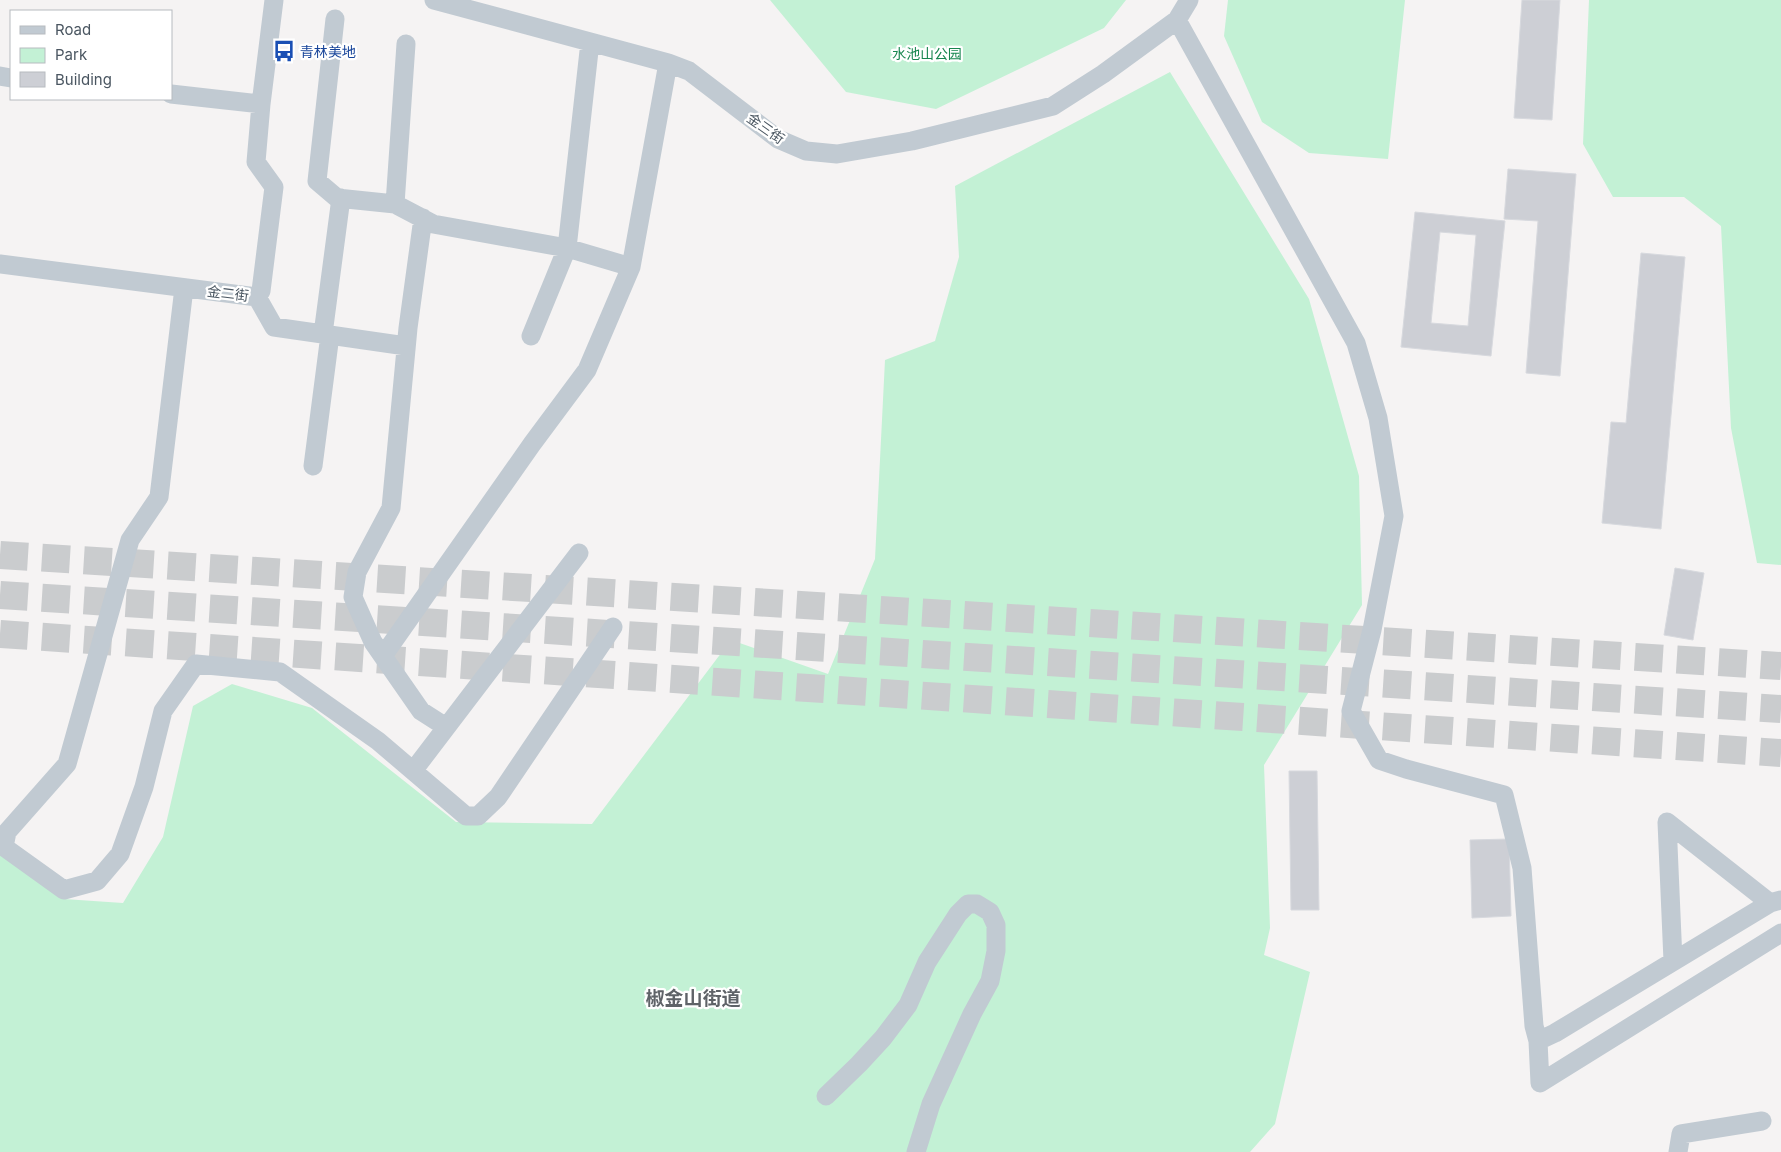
<svg xmlns="http://www.w3.org/2000/svg" width="1781" height="1152" font-family="Inter,'Noto Sans SC',sans-serif">
	<rect width="100%" height="100%" fill="#f5f3f3"/>
	<!-- green -->
	<path fill="#c3f1d5" d="M770 0H1126L1104 28 936 109 846 92Z
		M1228 0H1405L1388 159 1309 153 1262 122 1224 36Z
		M1589 0H1781V565L1757 563 1731 428 1721 226 1684 197H1613L1583 144Z
		M1170 72 1309 299 1359 476 1362 605 1264 765 1270 928 1264 955 1310 972 1275 1124 1250 1152H0V853L64 899 123 903 163 837 193 706 232 684 312 708 456 822 592 824 731 640 828 674 875 559 885 360 935 341 959 257 955 186Z"/>
	<!-- building -->
	<path fill="#cdcfd5" stroke="#d7d9de" fill-rule="evenodd" d="M1522 0H1560L1552 120 1514 118Z
		M1508 169 1576 174 1560 376 1526 373 1538 221 1504 219Z
		M1415 212 1505 221 1491 356 1401 347ZM1440 232 1476 235 1468 326 1431 323Z
		M1641 253 1685 257 1661 529 1602 523 1611 422 1626 423Z
		M1675 568 1704 573 1693 640 1664 635Z
		M1289 771H1317L1319 910H1291Z
		M1509 839 1511 916 1472 918 1470 840Z"/>
	<g fill="none" stroke-linecap="round" stroke-linejoin="round">
		<!-- highway-tunnel -->
		<path stroke="#caccce" stroke-width="28" stroke-dasharray="28 14" stroke-linecap="butt" d="M0 555 1781 666
			M0 595 1781 709
			M0 634 1781 753"/>
		<!-- minor -->
		<path stroke="#c1cad2" stroke-width="19" d="M434 0 668 63 689 71 778 139 806 151 837 154 912 141 1053 106 1103 74 1177 20 1189 0
			M335 19 317 181 337 198 395 204 433 224 567 248 631 267
			M1177 20 1356 343 1378 418 1394 516 1372 630 1351 711 1379 760 1406 769 1504 795 1522 868 1534 1026 1538 1041 1555 1033 1770 903 1781 900
			M0 76 11 78
			M171 94 261 104
			M395 204 406 44
			M423 218 408 328 391 508 357 572 353 597 373 642 421 711 446 727
			M0 264 257 297 261 291 274 187 256 162 261 104 274 0
			M184 288 159 497 130 540 67 764 7 832 4 847 64 890 97 881 120 854 144 787 163 711 196 664 280 672 378 741 466 816H478L498 797 613 627
			M257 297 274 327 406 346
			M323 334 341 198
			M531 336 567 248 590 42
			M313 466 330 335
			M383 656 532 444 587 370 631 267 668 63
			M413 771 579 553
			M1673 961 1667 822 1770 903
			M1538 1041 1540 1083 1781 933
			M826 1096 859 1064 883 1038 908 1005 927 962 958 914 968 904H977L990 912 996 925V951L990 981 972 1014 931 1104 916 1152
			M1678 1152 1681 1134 1762 1121"/>
	</g>
	<!-- icons -->
	<defs>
		<g id="bus-bare" transform="scale(1.725)"><path d="M-5-6H5V4H4V6H2V4H-2V6H-4V4H-5ZM-3.5-4V0h7V-4ZM-3.5 1.2v1.5H-2V1.2ZM2 1.2v1.5H3.5V1.2Z" fill="#1a4fb4" stroke="#fff" stroke-width="2.5" paint-order="stroke"/></g>
	</defs>
	<g fill-rule="evenodd">
		<use href="#bus-bare" x="284" y="51"/>
	</g>
	<g text-anchor="middle" dominant-baseline="central" stroke-width="4.5" stroke-linejoin="round" paint-order="stroke">
		<!-- transit labels -->
		<g font-size="14" fill="#164399" stroke="#fff" text-anchor="start">
			<text x="300" y="51">青林美地</text>
		</g>
		<!-- park labels -->
		<g font-size="14" fill="#17864f" stroke="#fff">
			<text x="927" y="53">水池山公园</text>
		</g>
		<!-- street labels -->
		<g font-size="14" fill="#4a5661" stroke="#fff">
			<text transform="translate(766 128) rotate(35)">金三街</text>
			<text transform="translate(228 293) rotate(7)">金二街</text>
		</g>
		<!-- district labels -->
		<g font-size="19" font-weight="bold" fill="#5f6368" stroke="#fff">
			<text x="693" y="998">椒金山街道</text>
		</g>
	</g>
	<!-- legend -->
	<rect x="10" y="10" width="162" height="90" fill="#ffffff" stroke="#b7bbc0"/>
	<rect x="20" y="26" width="25" height="8" fill="#c1cad2" stroke="#b7bbc0"/>
	<text x="55" y="35" font-size="15" fill="#4a5661">Road</text>
	<rect x="20" y="48" width="25" height="15" fill="#c3f1d5" stroke="#b7bbc0"/>
	<text x="55" y="60" font-size="15" fill="#4a5661">Park</text>
	<rect x="20" y="72" width="25" height="15" fill="#cdcfd5" stroke="#b7bbc0"/>
	<text x="55" y="85" font-size="15" fill="#4a5661">Building</text>
</svg>
